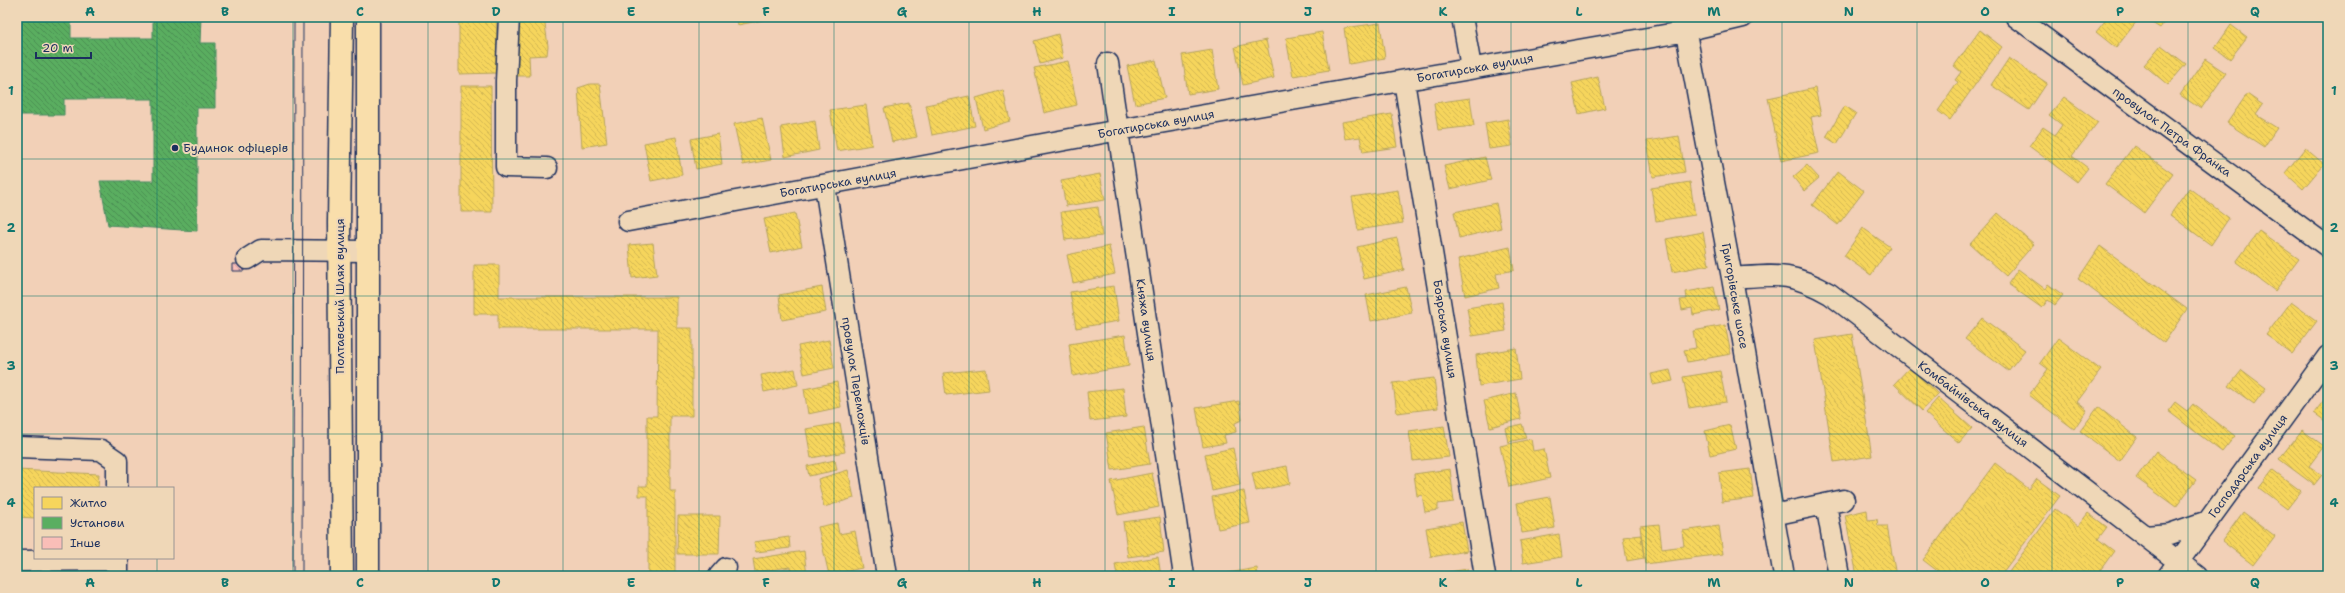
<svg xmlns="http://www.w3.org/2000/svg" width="2345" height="593" font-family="'Shantell Sans',sans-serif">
	<defs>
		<pattern id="homes-back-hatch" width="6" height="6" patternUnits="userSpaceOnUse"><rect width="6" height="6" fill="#f6d55c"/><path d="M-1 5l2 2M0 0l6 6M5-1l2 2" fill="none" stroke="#d2b752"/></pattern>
		<pattern id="public-back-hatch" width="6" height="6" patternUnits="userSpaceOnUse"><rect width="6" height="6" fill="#5aae61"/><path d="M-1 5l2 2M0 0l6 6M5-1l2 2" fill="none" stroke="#4a8e53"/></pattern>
		<pattern id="building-back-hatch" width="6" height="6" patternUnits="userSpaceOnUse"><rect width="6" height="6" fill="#fabeb8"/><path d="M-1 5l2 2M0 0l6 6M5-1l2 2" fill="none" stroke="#d6a4a1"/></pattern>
	</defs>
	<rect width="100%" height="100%" fill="#f2d0b7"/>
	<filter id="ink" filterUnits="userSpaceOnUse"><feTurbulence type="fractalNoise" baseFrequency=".025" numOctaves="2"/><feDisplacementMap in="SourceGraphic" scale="8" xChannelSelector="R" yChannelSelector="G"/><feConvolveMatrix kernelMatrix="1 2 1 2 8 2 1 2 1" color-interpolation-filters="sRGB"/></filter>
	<g filter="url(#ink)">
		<!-- homes -->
		<path fill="url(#homes-back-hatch)" stroke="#b4a35d" d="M459 17H496L498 73 459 74Z
			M512 17H544L548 46 547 55 529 56 530 76H511Z
			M737 17H763V20L738 25Z
			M2108 17H2140L2116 48 2096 32Z
			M2152 17H2168L2160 28 2149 21Z
			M1380 23 1385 58 1349 64 1344 28Z
			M2231 25 2247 37 2230 59 2215 48Z
			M1980 30 2002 47 1950 120 1938 111 1958 82 1955 80 1961 72 1954 66Z
			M1322 32 1329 70 1293 76 1286 38Z
			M1058 34 1063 58 1040 64 1034 41Z
			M1266 40 1274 78 1243 85 1235 47Z
			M2161 45 2186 64 2168 85 2144 65Z
			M1212 50 1218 89 1188 94 1182 55Z
			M2009 58 2047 83 2029 110 1991 85Z
			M2205 59 2226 73 2201 109 2180 95Z
			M1156 60 1165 98 1135 104 1127 66Z
			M1068 61 1077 105 1044 113 1034 68Z
			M1598 77 1605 108 1579 114 1572 83Z
			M590 84H600L607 143 582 147 578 88Z
			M461 86H491L492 212H461Z
			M1815 88 1821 115 1811 117 1819 153 1781 161 1768 98Z
			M1003 90 1010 121 983 129 976 98Z
			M2247 94 2263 105 2256 115 2277 128 2264 147 2227 123Z
			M969 96 975 126 932 135 926 105Z
			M2064 97 2098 122 2072 156 2088 168 2077 182 2029 146 2043 127 2055 135 2062 125 2049 115Z
			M1470 98 1474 126 1438 130 1434 103Z
			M909 103 917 137 892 142 884 108Z
			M866 105 872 145 837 151 830 110Z
			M1845 106 1856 113 1837 144 1826 137Z
			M1392 114 1397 147 1363 152 1360 137 1345 139 1342 122Z
			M762 118 771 160 743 165 734 124Z
			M1508 119 1512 146 1489 149 1485 123Z
			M815 121 819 150 785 157 781 127Z
			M718 134 722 164 696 169 691 139Z
			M1679 136 1685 172 1653 177 1647 141Z
			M676 137 682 175 651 181 644 143Z
			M2134 146 2173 174 2144 213 2105 184Z
			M2305 148 2324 164 2303 189 2285 173Z
			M1485 157 1491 180 1450 189 1444 166Z
			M1807 165 1819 178 1804 191 1793 177Z
			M1838 171 1864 191 1838 225 1812 205Z
			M1100 174 1105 200 1066 206 1061 181Z
			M1690 182 1695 215 1656 221 1651 188Z
			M2189 188 2229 218 2211 245 2170 215Z
			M1398 190 1403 223 1358 230 1352 197Z
			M1496 203 1501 228 1459 238 1454 212Z
			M1098 207 1102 236 1065 240 1061 212Z
			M795 213 802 246 771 253 764 219Z
			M1998 213 2034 244 2006 276 1970 244Z
			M1863 228 1890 247 1871 275 1844 256Z
			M2259 231 2299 259 2275 291 2236 262Z
			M1703 232 1709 265 1672 272 1666 239Z
			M1397 238 1404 270 1364 279 1357 247Z
			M653 243 657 275 632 278 629 245Z
			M1109 246 1115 274 1073 283 1067 255Z
			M2100 246 2187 309 2164 343 2078 279Z
			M1510 247 1514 270 1496 274 1499 288 1465 296 1458 259Z
			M474 265H499V297H677V328H692V416H670V491H675V576H648V496H639V486H647V416H657L658 329H498V314H474Z
			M2018 269 2045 289 2048 284 2063 295 2055 305 2048 300 2042 308 2008 284Z
			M1114 286 1119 321 1076 328 1070 292Z
			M822 287 826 312 782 320 779 295Z
			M1406 287 1412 313 1371 321 1366 295Z
			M1714 287 1719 310 1693 315 1692 308 1682 310 1680 300 1687 299 1686 292Z
			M1502 302 1506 331 1472 336 1467 308Z
			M2291 302 2317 321 2292 354 2266 335Z
			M1982 318 2025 350 2008 371 1965 339Z
			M1725 325 1731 354 1687 362 1684 350 1696 348 1693 331Z
			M1852 334 1872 456 1834 462 1815 340Z
			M1125 335 1129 366 1073 376 1069 344Z
			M2058 338 2101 370 2077 402 2087 410 2074 429 2029 395 2048 369 2040 363Z
			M829 340 834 368 804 374 798 346Z
			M1516 348 1520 379 1479 386 1476 355Z
			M1910 367 1938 394 1922 411 1894 384Z
			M795 369 798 385 764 392 761 375Z
			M986 369 989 390 946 395 943 373Z
			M1670 370 1673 381 1653 385 1651 374Z
			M2242 370 2266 388 2254 404 2229 386Z
			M1720 371 1726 402 1689 408 1683 377Z
			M1434 378 1438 408 1397 413 1393 383Z
			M837 382 841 407 808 414 804 389Z
			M1123 388 1126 417 1090 421 1087 392Z
			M1516 393 1521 419 1490 427 1484 401Z
			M2328 395V423L2314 413Z
			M1938 398 1972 428 1959 443 1925 413Z
			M1239 401 1242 420 1235 423 1236 432 1224 435 1226 443 1203 447 1196 408Z
			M2175 402 2187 411 2193 404 2235 436 2222 452 2168 411Z
			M2098 407 2137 437 2120 461 2080 431Z
			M840 423 845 452 811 458 806 429Z
			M1522 424 1526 438 1508 442 1505 428Z
			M1730 425 1736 449 1710 455 1705 431Z
			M1444 426 1449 457 1413 461 1409 431Z
			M1144 427 1150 464 1112 470 1106 433Z
			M2302 430 2324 446 2309 466 2322 475 2314 485 2279 459Z
			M1531 439 1533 451 1544 449 1550 478 1509 487 1500 446Z
			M1233 448 1240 485 1212 491 1205 454Z
			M2156 451 2196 480 2176 507 2136 478Z
			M835 460 837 470 809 476 807 466Z
			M1995 463 2029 489 2037 479 2060 496 2000 576H1944L1923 560Z
			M1287 466 1290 484 1256 491 1252 473Z
			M1450 469 1454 502 1438 504V510L1425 512 1422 495 1417 496 1414 474Z
			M1750 469 1754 498 1722 502 1719 473Z
			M17 470 99 474 98 488H35V518L17 517Z
			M848 470 854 498 824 507 818 479Z
			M2273 470 2301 491 2287 509 2259 488Z
			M1152 473 1159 507 1118 515 1111 481Z
			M1244 491 1250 523 1218 529 1212 497Z
			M1550 497 1555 528 1522 533 1517 503Z
			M2055 509 2078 526 2088 513 2107 527 2098 539 2114 551 2096 576H2006Z
			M1867 510 1868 520 1877 519 1878 526H1887L1896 576H1857L1845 515Z
			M2243 512 2275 536 2253 565 2222 541Z
			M678 516H720L719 554H677Z
			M1160 517 1164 552 1128 557 1123 522Z
			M1462 522 1467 551 1431 557 1426 528Z
			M837 523 839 534 855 531 862 568 829 575 818 527Z
			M1659 524 1662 549 1684 546 1682 531 1719 526 1723 554 1645 564 1640 526Z
			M1559 534 1562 557 1523 563 1520 541Z
			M1641 535 1644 558 1627 561 1623 537Z
			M789 537 790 548 756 552 754 542Z
			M804 551 807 576H791L790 567 755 572 753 559Z
			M1158 557 1161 576H1117L1115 564Z
			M1257 568 1258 576H1229L1228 573Z
			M1467 569 1468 576H1437V574Z"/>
		<!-- public -->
		<path fill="url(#public-back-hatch)" stroke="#478860" d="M153 17H201L200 43H215V108H197V231L108 225 100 181H153V99H64V115H17V19H71V38H153Z"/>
		<!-- building -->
		<path fill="url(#building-back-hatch)" stroke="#1b2f5e" d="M232 264H244V271H232Z"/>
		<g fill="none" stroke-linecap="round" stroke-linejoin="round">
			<!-- minor casing -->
			<g stroke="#1b2f5e" stroke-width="23">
				<path id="minor" d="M509 17 506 81V167L547 168
					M1462 17 1471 67
					M1683 17 1732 278 1784 576
					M2016 17 2328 247
					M1108 63 1184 576
					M1404 81 1485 576
					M825 186 887 576
					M628 221 1119 130 1676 33 1743 17
					M247 259 261 250 368 251
					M1732 278C1776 275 1790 271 1830 294L2197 576
					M17 447 101 450 117 461V488
					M1826 504 1839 576
					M1773 515 1844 500
					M2145 536 2170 534 2208 521
					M17 561 118 560V576
					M719 576 726 568
					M2168 576 2328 356"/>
			</g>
			<!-- major casing -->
			<g stroke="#1b2f5e" stroke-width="25">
				<path id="major" d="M342 17 339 223 342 576
					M368 17V576"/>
			</g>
			<!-- minor -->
			<use href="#minor" stroke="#efd7b7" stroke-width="20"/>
			<!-- major -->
			<use href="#major" stroke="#f9deab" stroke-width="22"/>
			<!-- tram -->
			<path stroke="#1b2f5e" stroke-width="1" d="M293 576 294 17
				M302 576 303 17"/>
		</g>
	</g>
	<!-- grid -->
	<path fill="none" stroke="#0f766e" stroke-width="1" stroke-opacity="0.55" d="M157 17V488M293 17V576M428 17V576M563 17V576M699 17V576M834 17V576M969 17V576M1105 17V576M1240 17V576M1376 17V576M1511 17V576M1646 17V576M1782 17V576M1917 17V576M2052 17V576M2188 17V576M17 159H2328M17 296H2328M17 434H2328M157 558V576"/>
	<!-- markers -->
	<circle fill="#1b2f5e" stroke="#efd7b7" stroke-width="1.5" cx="175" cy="148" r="4"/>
	<g text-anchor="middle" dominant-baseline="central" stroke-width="4" stroke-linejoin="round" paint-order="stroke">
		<!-- street labels -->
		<g font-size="12" fill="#1b2f5e" stroke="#efd7b7">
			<text transform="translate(1475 68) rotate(-10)">Богатирська вулиця</text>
			<text transform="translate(1156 124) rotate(-10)">Богатирська вулиця</text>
			<text transform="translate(2172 132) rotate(36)">провулок Петра Франка</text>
			<text transform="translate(838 183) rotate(-10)">Богатирська вулиця</text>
			<text transform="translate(340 296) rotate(-90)">Полтавський Шлях вулиця</text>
			<text transform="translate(1735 296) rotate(80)">Григорівське шосе</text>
			<text transform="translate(1146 320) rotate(82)">Княжа вулиця</text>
			<text transform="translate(1445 329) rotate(81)">Боярська вулиця</text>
			<text transform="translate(856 381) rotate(81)">провулок Переможців</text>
			<text transform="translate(1973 404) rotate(37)">Комбайнівська вулиця</text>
			<text transform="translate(2248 466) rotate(-54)">Господарська вулиця</text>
		</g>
		<!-- poi labels -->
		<g font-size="12" fill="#1b2f5e" stroke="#efd7b7" text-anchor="start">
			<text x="183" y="148">Будинок офіцерів</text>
		</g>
	</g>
	<!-- margin -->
	<rect width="2345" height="593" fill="none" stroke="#efd7b7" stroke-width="44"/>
	<!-- legend -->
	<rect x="34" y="487" width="140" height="72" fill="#efd7b7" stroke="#9a9493"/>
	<rect x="42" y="497" width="20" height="12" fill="#f6d55c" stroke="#9a9493"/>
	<text x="70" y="507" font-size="12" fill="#1b2f5e">Житло</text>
	<rect x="42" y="517" width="20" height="12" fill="#5aae61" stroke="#9a9493"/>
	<text x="70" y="527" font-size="12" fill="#1b2f5e">Установи</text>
	<rect x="42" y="537" width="20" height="12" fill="#fabeb8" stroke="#9a9493"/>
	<text x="70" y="547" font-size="12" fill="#1b2f5e">Інше</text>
	<!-- scale -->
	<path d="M36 52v6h55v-6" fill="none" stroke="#1b2f5e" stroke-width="2"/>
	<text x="42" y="52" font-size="12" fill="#1b2f5e" stroke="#efd7b7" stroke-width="3" paint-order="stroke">20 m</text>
	<rect x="22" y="22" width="2301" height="549" fill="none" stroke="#0f766e" stroke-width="1.5"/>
	<g font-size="13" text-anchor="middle" font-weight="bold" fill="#0f766e">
		<text x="90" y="16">A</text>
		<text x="225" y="16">B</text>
		<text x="360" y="16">C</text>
		<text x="496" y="16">D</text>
		<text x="631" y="16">E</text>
		<text x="766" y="16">F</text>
		<text x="902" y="16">G</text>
		<text x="1037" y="16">H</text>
		<text x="1172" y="16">I</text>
		<text x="1308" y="16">J</text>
		<text x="1443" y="16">K</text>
		<text x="1579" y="16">L</text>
		<text x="1714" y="16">M</text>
		<text x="1849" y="16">N</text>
		<text x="1985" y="16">O</text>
		<text x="2120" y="16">P</text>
		<text x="2255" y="16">Q</text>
		<text x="11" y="95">1</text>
		<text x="2334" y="95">1</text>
		<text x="11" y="232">2</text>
		<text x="2334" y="232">2</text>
		<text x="11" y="370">3</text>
		<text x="2334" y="370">3</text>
		<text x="11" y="507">4</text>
		<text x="2334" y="507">4</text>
		<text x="90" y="587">A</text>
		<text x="225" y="587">B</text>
		<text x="360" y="587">C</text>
		<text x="496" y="587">D</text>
		<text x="631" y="587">E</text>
		<text x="766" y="587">F</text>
		<text x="902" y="587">G</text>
		<text x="1037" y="587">H</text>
		<text x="1172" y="587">I</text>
		<text x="1308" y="587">J</text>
		<text x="1443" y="587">K</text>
		<text x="1579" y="587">L</text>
		<text x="1714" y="587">M</text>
		<text x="1849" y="587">N</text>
		<text x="1985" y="587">O</text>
		<text x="2120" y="587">P</text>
		<text x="2255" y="587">Q</text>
	</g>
</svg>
